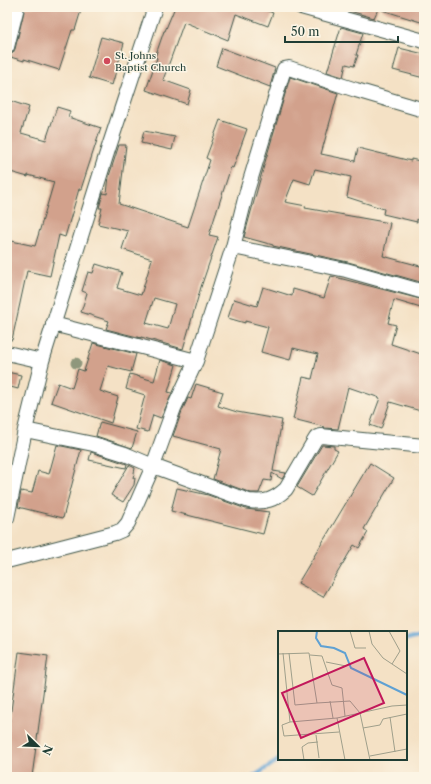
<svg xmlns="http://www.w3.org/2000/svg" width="431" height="784" font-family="'Libre Caslon Text',serif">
	<rect width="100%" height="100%" fill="#fcf5e5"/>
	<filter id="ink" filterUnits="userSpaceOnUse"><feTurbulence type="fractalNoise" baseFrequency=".025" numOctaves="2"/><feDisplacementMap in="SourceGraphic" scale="8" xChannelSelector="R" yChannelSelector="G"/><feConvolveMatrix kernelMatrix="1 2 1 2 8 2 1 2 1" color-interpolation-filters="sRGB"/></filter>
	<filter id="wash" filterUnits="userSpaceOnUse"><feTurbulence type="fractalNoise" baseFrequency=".012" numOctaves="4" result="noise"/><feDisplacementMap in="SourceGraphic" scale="16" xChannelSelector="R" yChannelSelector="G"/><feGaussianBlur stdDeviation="0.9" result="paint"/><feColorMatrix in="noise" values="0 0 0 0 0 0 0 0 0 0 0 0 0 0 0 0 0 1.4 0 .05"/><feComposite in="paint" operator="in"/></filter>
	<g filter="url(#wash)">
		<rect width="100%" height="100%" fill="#f4e1c5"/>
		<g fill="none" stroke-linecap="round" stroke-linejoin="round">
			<!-- stream -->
			<path stroke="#5fa1d3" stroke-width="4.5" d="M406 640 424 635
				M253 777 280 759"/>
		</g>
		<g id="blocks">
			<!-- building -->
			<path fill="#d2a18c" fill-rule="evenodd" d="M25 7H82L75 30H72L59 70 24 59V61L7 56 13 53 15 49Z
				M175 7H258L273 13 268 26 236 14 228 40 184 22 163 80 191 90 187 104 146 90 157 58 155 57 164 31H165Z
				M336 7H379L374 18Z
				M382 7H424V23L382 10Z
				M341 27 363 33 356 55H358L354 66 346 64 343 77 327 72Z
				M101 37 124 43 112 85 89 78Z
				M222 48 275 68 270 87 216 66Z
				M399 48 424 54V78L393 70Z
				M290 77 338 93 321 154 355 161 358 148 411 161V159L424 162V191L420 205 424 206V221L417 219V222L383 214 384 209 347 197 351 177 315 169 310 184 294 179 285 202 306 206 305 208 390 223 383 256 424 267V283L348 262 273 246V245L244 237 263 169Z
				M7 100 29 107 21 133 46 140 57 107 70 111 68 117 101 128 81 189H79L65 237 59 235 50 276 27 271 12 340 7 339V240L35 246 54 182 28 175V177L7 171Z
				M220 120 247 129 233 168 231 167 209 235 218 237 201 287 183 349 141 337V338L106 329 109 321 81 312 87 293 82 291 88 272 93 273 96 264 122 272 117 288 141 295 152 259 122 249 128 231 98 224 102 208H99L103 193 107 194 109 176 119 145H126L119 204 188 227 210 160 206 158ZM154 298 175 304 168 329 146 323Z
				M144 131 175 137 172 150 141 143Z
				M331 276 424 300V309L394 300 388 323 396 325 391 344 424 355V412L390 402 381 429 370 425 380 398 348 387 338 429 324 428 325 427 293 419 303 377 312 379 318 354 293 348 290 360 261 352 268 327 245 321V323L228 318 234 299 257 306 263 287 292 296 293 289 324 298Z
				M93 343 136 354 131 372 108 366 100 391 118 397 111 423 51 402 58 383 72 388 78 369 84 371Z
				M160 360 176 365 168 392 172 393 161 418 153 415 148 432 136 429 145 395 126 389 130 374 154 381Z
				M7 372 21 375 18 389 7 386Z
				M196 384 223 392 218 406 237 412 282 420 273 471 286 473 282 479 272 473 271 481 264 480 259 493H251L213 479 221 449 173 436 182 411 188 398 191 399Z
				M100 422 137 432 132 448 96 436Z
				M57 445 81 450 63 518 18 507 21 491 32 493 38 471 49 474Z
				M322 445 334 446V449L338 451 312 496 297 487Z
				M91 452 127 464 126 468 89 460Z
				M370 463 394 478 364 529 368 532 359 548 354 545 323 597 298 583Z
				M129 465 135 468 133 478H135L134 485 123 502 111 495Z
				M177 488 208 495 246 509 269 512 263 534 171 511Z
				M19 652 48 656 32 777H7V740Z"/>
		</g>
	</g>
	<g filter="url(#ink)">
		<use href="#blocks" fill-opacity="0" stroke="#3f564a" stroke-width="1"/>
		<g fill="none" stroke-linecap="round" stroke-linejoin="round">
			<!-- street casing -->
			<g stroke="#3f564a" stroke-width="16">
				<path id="street" d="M301 7 424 41
					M7 47 17 7
					M233 247 247 191 284 69 289 68 295 70 356 90 424 110
					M53 324 196 361
					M7 353 42 361 25 430 7 518
					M42 361 106 156 155 7
					M25 430 93 444 125 454 153 466 249 501C265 503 274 500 286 489L313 443 316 438 321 436 424 446
					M7 561 115 533 122 530 128 523 153 466 174 408 196 361 233 247 346 270 424 292"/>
			</g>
			<!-- street -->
			<use href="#street" stroke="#fff" stroke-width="14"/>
		</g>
		<!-- trees -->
		<circle fill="#8f977c" cx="76" cy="363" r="5.5"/>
	</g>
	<!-- markers -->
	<circle fill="#d1495b" stroke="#fcf5e5" stroke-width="1.5" cx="107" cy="61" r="4"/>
	<g text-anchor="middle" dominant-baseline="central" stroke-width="3" stroke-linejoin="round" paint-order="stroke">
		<!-- poi labels -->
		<g font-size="10" fill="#1f3d34" stroke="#fcf5e5" text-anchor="start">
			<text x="115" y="55">St. Johns<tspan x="115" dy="12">Baptist Church</tspan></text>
		</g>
	</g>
	<!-- overview -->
	<g transform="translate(278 631)">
		<rect width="129" height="129" fill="#f4e1c5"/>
		<path fill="none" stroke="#5fa1d3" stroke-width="2" d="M39 0 38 7 43 15 56 17 67 22 73 37 129 64"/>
		<path fill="none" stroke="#9f9f8b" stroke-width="1" d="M72 0 77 17H88M91 0 94 13 105 27 129 43M111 0 122 20 114 33M5 22 12 91 59 87M11 22 17 74 39 72M0 23 31 22 39 72 72 70 82 82 114 75 129 74M32 24 44 25 54 54 64 57 67 85M48 31 68 35M52 70 55 87M112 86 117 121M12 91 4 94 6 105 61 101M85 97 102 94 105 88 129 83M38 104 41 127M92 125 129 118M26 129 24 116 30 112 40 111M67 129 59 87 82 82 92 129"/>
		<path fill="#c2185b" fill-opacity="0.15" stroke="#c2185b" stroke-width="2" d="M86 27 106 72 23 107 4 62Z"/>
		<rect width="129" height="129" fill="none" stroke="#1f3d34" stroke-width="2"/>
	</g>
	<!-- margin -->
	<rect width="431" height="784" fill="none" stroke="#fcf5e5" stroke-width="24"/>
	<!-- north arrow -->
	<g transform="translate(38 746) rotate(113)" stroke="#fcf5e5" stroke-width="3" paint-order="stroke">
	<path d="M0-3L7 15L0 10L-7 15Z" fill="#1f3d34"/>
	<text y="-6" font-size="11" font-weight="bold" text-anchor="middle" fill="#1f3d34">N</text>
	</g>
	<!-- scale -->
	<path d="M285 36v6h113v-6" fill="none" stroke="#1f3d34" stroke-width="2"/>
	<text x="291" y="36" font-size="12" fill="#1f3d34" stroke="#fcf5e5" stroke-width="3" paint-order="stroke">50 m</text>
</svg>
